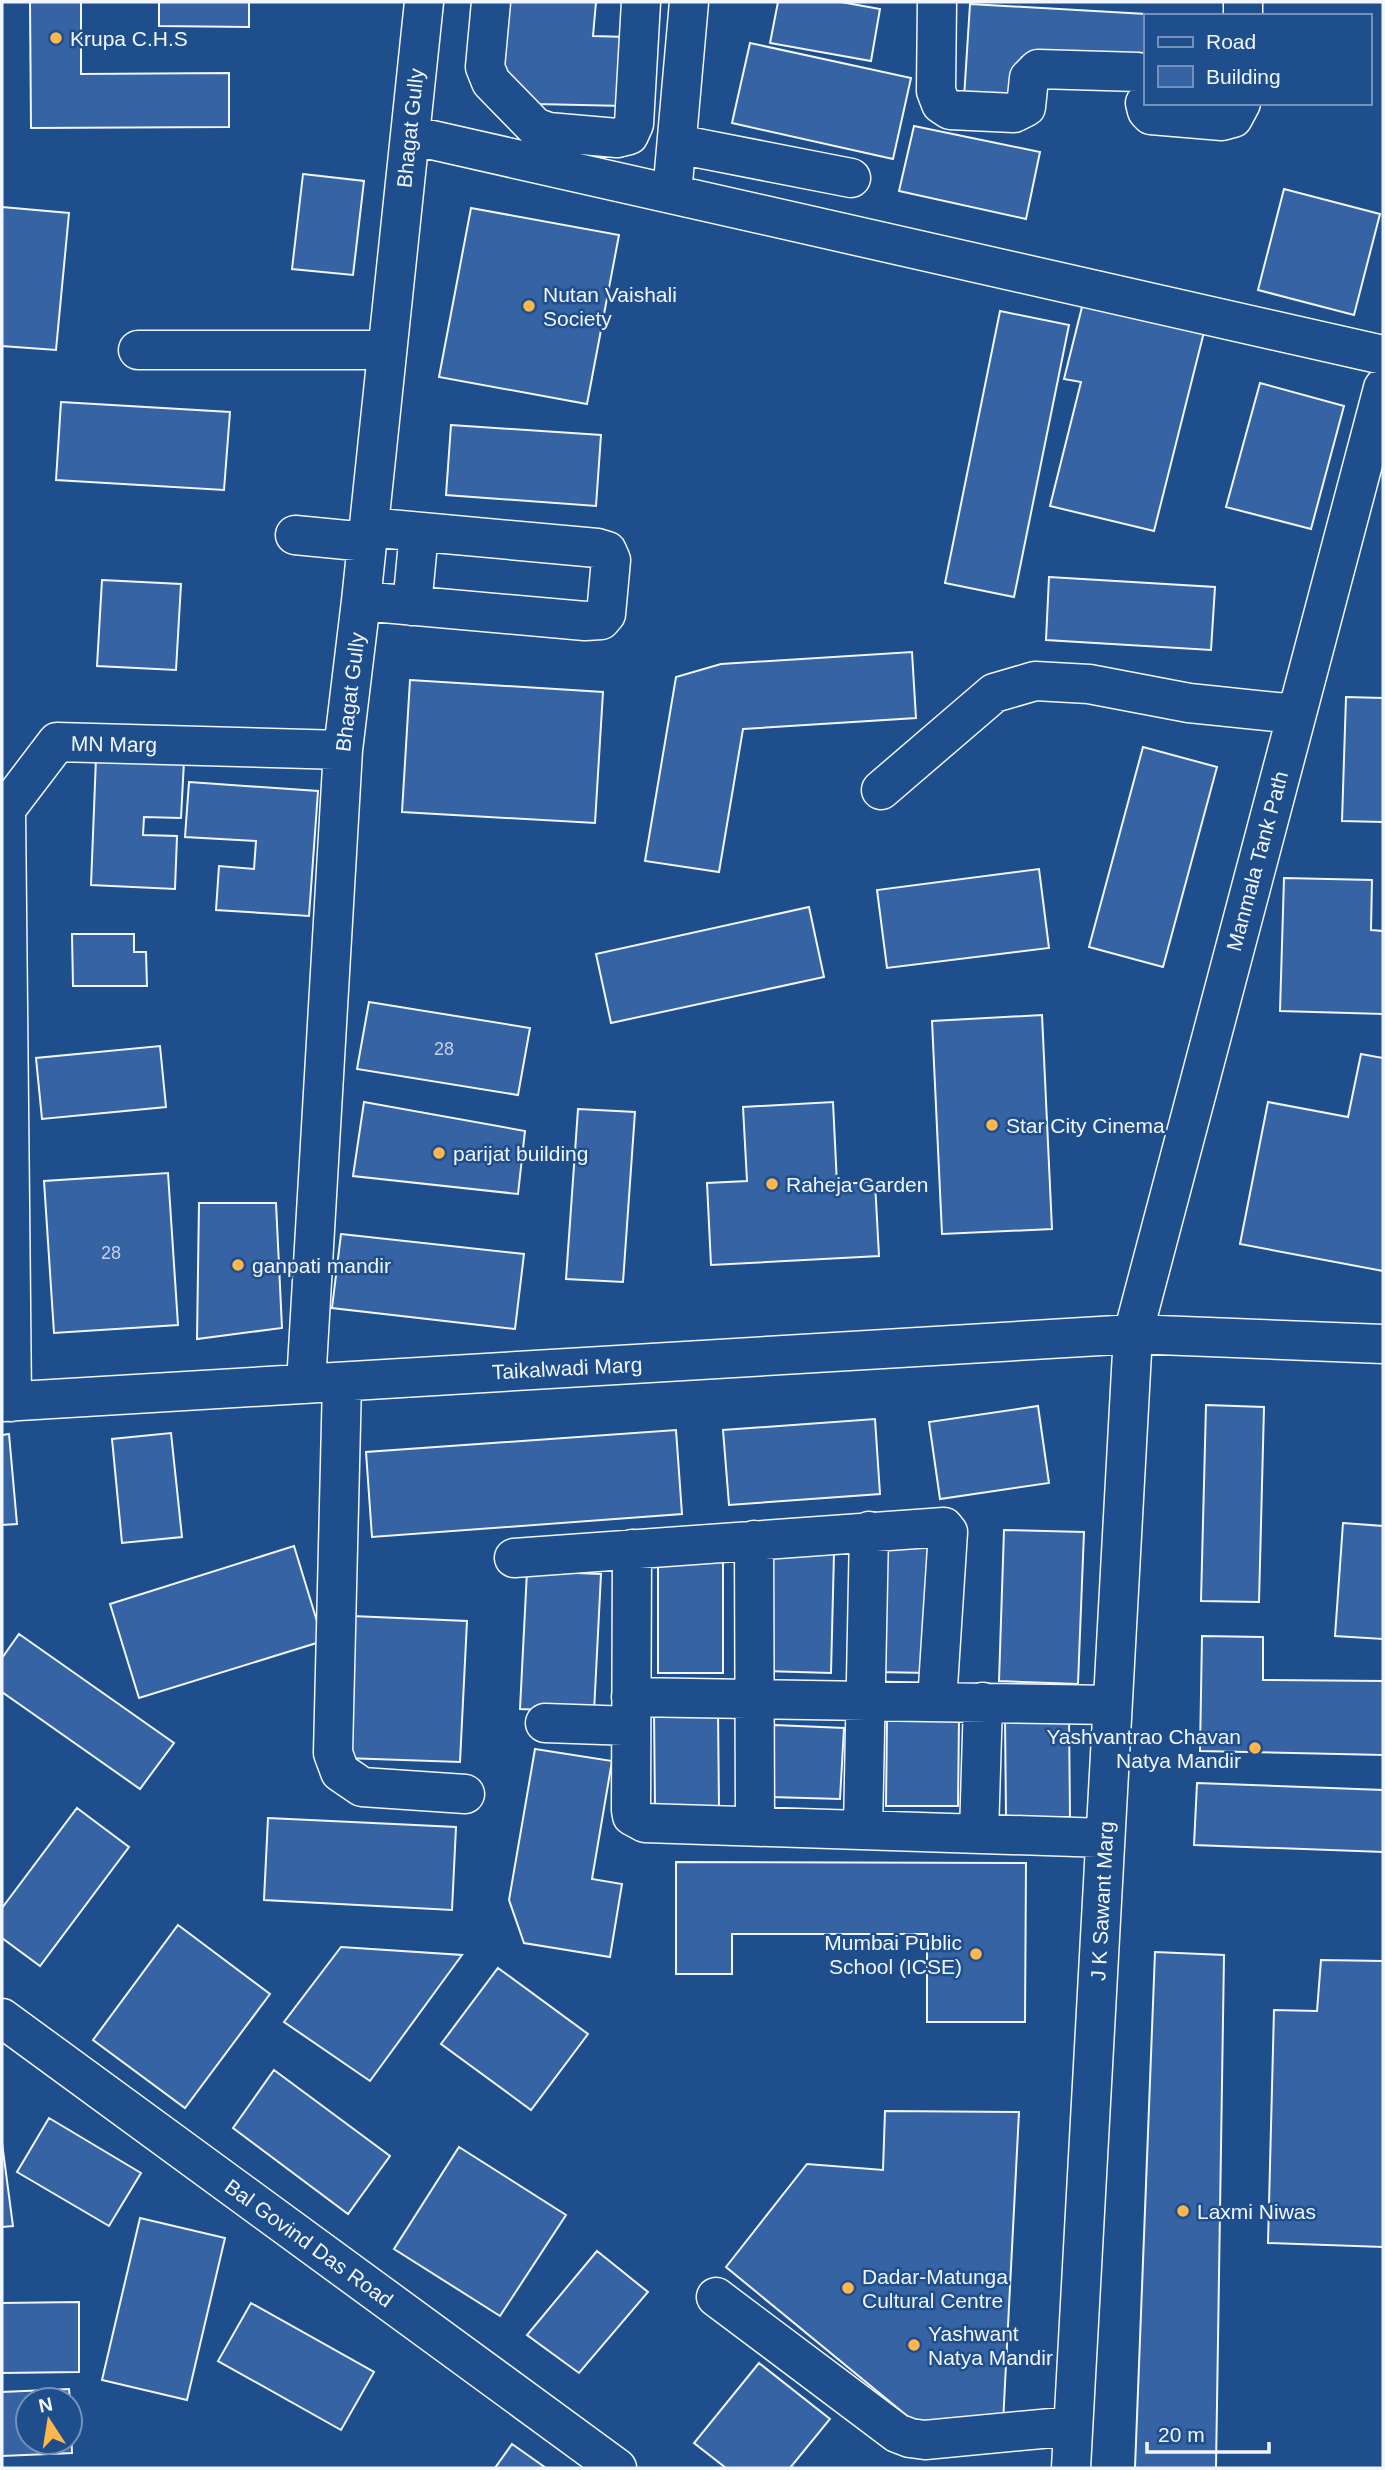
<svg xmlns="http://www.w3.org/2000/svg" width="1385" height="2470" font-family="Arial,sans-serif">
	<rect width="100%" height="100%" fill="#1f4e8c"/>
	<!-- building -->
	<path fill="#3563a3" stroke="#f2f6ff" stroke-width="2" d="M30 2H112H81V74L229 73V127L31 128Z
		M159 2H249V27L159 26Z
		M504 2H596L593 36 628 37 625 106 536 104 498 75Z
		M778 2H841L880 9 871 61 770 43Z
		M970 4 1181 16H1145V61L1022 57 1021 101 964 98Z
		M750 43 911 78 893 159 732 123Z
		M914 126 1040 152 1026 219 899 191Z
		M303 174 364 181 353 275 292 269Z
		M1284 189 1380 214 1354 315 1258 290Z
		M2 207 69 213 56 350 2 346Z
		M471 208 619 235 587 404 439 377Z
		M1083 303 1204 332 1154 531 1050 506 1081 382 1064 379Z
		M1000 311 1069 325 1014 597 945 583Z
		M1260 383 1344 406 1311 529 1226 507Z
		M61 402 230 412 224 490 56 480Z
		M451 425 601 435 596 506 446 495Z
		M1049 577 1215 587 1211 650 1046 640Z
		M102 580 181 584 176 670 97 666Z
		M912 652 916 718 743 729 719 872 645 861 676 677 721 664Z
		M410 680 603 692 595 823 402 812Z
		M1346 697 1383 698V822L1342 821Z
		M1143 747 1217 767 1163 967 1089 947Z
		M96 758 184 761 181 818 144 817 143 835 177 836 175 889 91 885Z
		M189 782 318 791 309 916 216 910 219 866 254 869 256 841 185 837Z
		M1039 869 1049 948 887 968 877 890Z
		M1284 878 1372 880 1371 930 1383 931V1014L1280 1011Z
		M809 907 824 977 611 1023 596 954Z
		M72 934H134V952H146L147 986H73Z
		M369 1002 530 1028 518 1095 357 1069Z
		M1042 1015 1052 1229 942 1234 932 1021Z
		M160 1046 166 1107 42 1119 36 1058Z
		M1361 1054 1383 1058V1271L1240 1244 1268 1102 1348 1117Z
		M364 1102 525 1131 518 1194 353 1176Z
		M833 1102 837 1184 875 1182 879 1256 711 1265 707 1183 747 1181 743 1107Z
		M578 1109 635 1112 623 1282 566 1279Z
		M168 1173 178 1325 54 1333 44 1181Z
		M199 1203H276L282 1328 197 1339Z
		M341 1234 524 1254 515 1329 332 1308Z
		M1206 1405 1264 1407 1259 1602 1201 1601Z
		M1038 1406 1049 1483 940 1499 929 1422Z
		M875 1419 880 1494 729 1505 723 1430Z
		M676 1430 682 1514 372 1537 366 1452Z
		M171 1433 182 1537 122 1543 112 1439Z
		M9 1434 17 1524 2 1525V1435Z
		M1343 1523 1383 1526V1639L1335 1636Z
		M1004 1530 1084 1532 1078 1684 999 1681Z
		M294 1546 323 1641 139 1698 110 1604Z
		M880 1548H931L929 1673 877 1672Z
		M769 1552 834 1553 831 1673 765 1671Z
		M658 1562H723V1673H658Z
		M527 1571 601 1574 594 1712 520 1709Z
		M352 1616 467 1621 460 1762 345 1758Z
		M19 1634 174 1743 140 1789 2 1692V1658Z
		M1202 1636 1263 1637V1680L1383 1681V1755L1200 1751Z
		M654 1709H718L719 1808H655Z
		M887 1718H959L958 1806H886Z
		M1005 1718H1069L1070 1817H1006Z
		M774 1725 844 1728 840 1799 771 1797Z
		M535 1749 612 1761 592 1879 622 1884 610 1957 524 1943 509 1900Z
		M1197 1783 1383 1790V1852L1194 1845Z
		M77 1808 129 1847 40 1966 2 1938V1908Z
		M268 1818 456 1827 452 1910 264 1900Z
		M676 1862 1026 1863 1025 2022H927V1934H732V1974H676Z
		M178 1925 270 1994 185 2108 93 2040Z
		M341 1947 462 1955 370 2081 284 2022Z
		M1155 1952 1224 1955 1216 2468H1135Z
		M1321 1960 1383 1961V2247L1268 2243 1274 2010 1317 2011Z
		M498 1968 588 2034 531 2110 441 2044Z
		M274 2070 390 2156 348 2214 233 2128Z
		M885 2111 1019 2112 1003 2423 917 2424 726 2267 807 2164 883 2170Z
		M49 2118 141 2173 109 2226 17 2172Z
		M2 2143 13 2226 2 2227Z
		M459 2147 566 2215 500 2316 394 2249Z
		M140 2218 225 2238 187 2400 102 2380Z
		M597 2251 648 2292 579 2373 527 2335Z
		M79 2302V2372L2 2373V2303Z
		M251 2303 374 2372 341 2430 218 2361Z
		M759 2363 830 2419 790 2468H726L694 2443Z
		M69 2389 70 2400H28V2442H70V2401L72 2453 2 2456V2392Z
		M512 2444 546 2468H495Z"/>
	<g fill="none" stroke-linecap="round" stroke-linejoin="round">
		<!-- minor casing -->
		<g stroke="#f2f6ff" stroke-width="41">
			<path id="minor" d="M491 2 485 67 491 82 535 127 548 132 617 138 629 135 634 124 641 2
				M937 2 936 91 941 104 950 110 1014 113 1026 107 1029 78 1038 69 1138 72 1145 77
				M1243 2V16
				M1145 103 1147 111 1151 115 1222 121 1233 118 1241 103
				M410 135 1383 355
				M677 144 851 178
				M672 194 689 2
				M138 350H386
				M295 535 367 542
				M361 601 585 621 601 620 606 614 611 560 607 551 597 548 368 527
				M412 606 419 532
				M881 790 994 693 1035 681 1089 684 1189 703 1296 714
				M342 1382 333 1753 340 1772 362 1787 465 1794
				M306 1384 343 750 361 601 424 2
				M2 1402 1133 1334 1383 1344
				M12 1402 6 809 57 742 343 750
				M754 1540 755 1826
				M632 1549 631 1810 632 1816 645 1823 1105 1838
				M514 1558 944 1527 948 1532 937 1702
				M631 1697 1112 1705
				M545 1723 631 1726
				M863 1830 869 1531
				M979 1834 983 1702
				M2 2018 617 2468
				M716 2297 897 2433 910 2438 925 2440 1073 2426
				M1071 2468 1133 1334 1383 388"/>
		</g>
		<!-- minor -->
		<use href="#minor" stroke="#1f4e8c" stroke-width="38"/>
	</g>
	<!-- markers -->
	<g fill="#ffb74d" stroke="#1f4e8c" stroke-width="2.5">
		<circle cx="56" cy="38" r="7"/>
		<circle cx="529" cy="306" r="7"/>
		<circle cx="992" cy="1125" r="7"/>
		<circle cx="439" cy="1153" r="7"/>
		<circle cx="772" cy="1184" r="7"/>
		<circle cx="238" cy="1265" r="7"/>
		<circle cx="1255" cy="1748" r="7"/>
		<circle cx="976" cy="1954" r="7"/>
		<circle cx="1183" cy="2211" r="7"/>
		<circle cx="848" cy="2288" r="7"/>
		<circle cx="914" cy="2345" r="7"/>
	</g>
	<g text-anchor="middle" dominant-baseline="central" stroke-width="5" stroke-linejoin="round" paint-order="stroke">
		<!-- number labels -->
		<g font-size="18" fill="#c3d1e8">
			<text x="444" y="1049">28</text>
			<text x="111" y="1253">28</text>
		</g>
		<!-- poi labels -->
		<g font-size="21" fill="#f2f6ff" stroke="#1f4e8c" text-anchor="start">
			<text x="70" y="38">Krupa C.H.S</text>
			<text x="543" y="294">Nutan Vaishali<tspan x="543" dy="24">Society</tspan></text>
			<text x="1006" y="1125">Star City Cinema</text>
			<text x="453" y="1153">parijat building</text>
			<text x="786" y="1184">Raheja Garden</text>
			<text x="252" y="1265">ganpati mandir</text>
			<text x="1241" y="1736" text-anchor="end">Yashvantrao Chavan<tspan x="1241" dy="24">Natya Mandir</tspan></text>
			<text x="962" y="1942" text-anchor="end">Mumbai Public<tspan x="962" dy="24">School (ICSE)</tspan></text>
			<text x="1197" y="2211">Laxmi Niwas</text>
			<text x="862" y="2276">Dadar-Matunga<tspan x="862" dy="24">Cultural Centre</tspan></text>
			<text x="928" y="2333">Yashwant<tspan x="928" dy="24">Natya Mandir</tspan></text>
		</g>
		<!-- street labels -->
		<g font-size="21" fill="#f2f6ff" stroke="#1f4e8c">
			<text transform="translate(410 128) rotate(-84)">Bhagat Gully</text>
			<text transform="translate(350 692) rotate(-83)">Bhagat Gully</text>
			<text transform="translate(114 744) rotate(1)">MN Marg</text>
			<text transform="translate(1257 861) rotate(-75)">Manmala Tank Path</text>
			<text transform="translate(567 1368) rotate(-3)">Taikalwadi Marg</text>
			<text transform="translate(1102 1901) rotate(-87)">J K Sawant Marg</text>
			<text transform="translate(309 2243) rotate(36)">Bal Govind Das Road</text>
		</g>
	</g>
	<!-- border -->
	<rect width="1385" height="2470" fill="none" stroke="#f2f6ff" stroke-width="7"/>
	<!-- legend -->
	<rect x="1144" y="14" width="228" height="91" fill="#1f4e8c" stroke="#7391ba" stroke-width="2"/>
	<rect x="1158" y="37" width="35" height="10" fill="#1f4e8c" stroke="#7391ba" stroke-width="2"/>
	<text x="1206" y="49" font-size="21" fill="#f2f6ff">Road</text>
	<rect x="1158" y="66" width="35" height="21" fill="#3563a3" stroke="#7391ba" stroke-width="2"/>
	<text x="1206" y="84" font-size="21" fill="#f2f6ff">Building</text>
	<!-- north arrow -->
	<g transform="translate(49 2421) rotate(348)"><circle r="33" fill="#1f4e8c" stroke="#7391ba" stroke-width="2"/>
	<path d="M0-5L12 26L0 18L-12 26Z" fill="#ffb74d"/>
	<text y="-10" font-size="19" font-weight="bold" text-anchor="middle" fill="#f2f6ff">N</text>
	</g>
	<!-- scale -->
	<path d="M1147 2442v10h122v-10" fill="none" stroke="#f2f6ff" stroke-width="3.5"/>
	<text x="1158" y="2442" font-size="21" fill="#f2f6ff" stroke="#1f4e8c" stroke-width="5" paint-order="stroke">20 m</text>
</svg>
